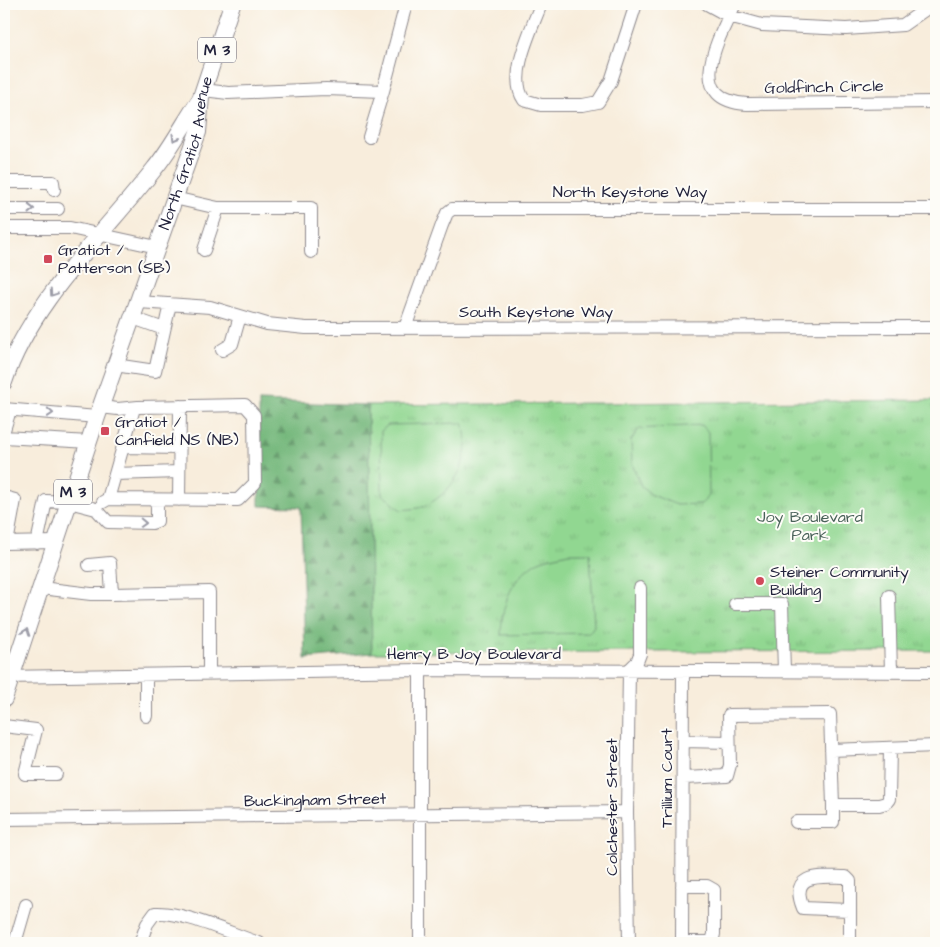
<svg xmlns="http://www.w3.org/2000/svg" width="940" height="947" font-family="'Architects Daughter',sans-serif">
	<defs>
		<pattern id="forest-firs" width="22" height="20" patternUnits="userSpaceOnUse" patternTransform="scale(1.25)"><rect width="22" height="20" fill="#74b87b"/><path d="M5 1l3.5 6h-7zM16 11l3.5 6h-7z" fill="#5f9566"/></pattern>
		<pattern id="park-tufts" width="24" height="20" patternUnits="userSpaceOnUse" patternTransform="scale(1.25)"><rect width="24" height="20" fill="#91d791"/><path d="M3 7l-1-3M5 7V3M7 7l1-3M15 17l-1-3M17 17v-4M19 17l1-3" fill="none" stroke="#7db87e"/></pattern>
	</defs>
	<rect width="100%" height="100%" fill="#fdfcf7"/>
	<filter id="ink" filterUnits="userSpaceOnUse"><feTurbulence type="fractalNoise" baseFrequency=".02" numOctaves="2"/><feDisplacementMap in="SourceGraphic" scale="10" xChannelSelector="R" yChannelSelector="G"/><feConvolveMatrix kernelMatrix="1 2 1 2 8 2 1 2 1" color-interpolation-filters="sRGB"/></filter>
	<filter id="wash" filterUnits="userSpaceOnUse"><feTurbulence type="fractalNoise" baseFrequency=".0096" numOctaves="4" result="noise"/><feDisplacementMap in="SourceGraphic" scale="20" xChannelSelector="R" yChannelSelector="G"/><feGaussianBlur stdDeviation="1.12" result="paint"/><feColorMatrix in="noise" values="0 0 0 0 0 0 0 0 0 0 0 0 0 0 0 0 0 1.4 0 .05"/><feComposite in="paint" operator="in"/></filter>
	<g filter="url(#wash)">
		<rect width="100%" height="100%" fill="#f8eddc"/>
		<!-- forest -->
		<path fill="url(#forest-firs)" stroke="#4b6d5b" d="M259 401 368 405 372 653 305 659 301 507 259 506Z"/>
		<!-- park -->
		<path fill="url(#park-tufts)" stroke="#5a7c66" d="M936 400V651L372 653 368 405Z"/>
		<!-- garden -->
		<path fill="#91d791" stroke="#5a7c66" d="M463 423C473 458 456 490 425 506 418 509 408 509 401 510L382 494 381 431 388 425Z
			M702 425 708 432 709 496 701 504 677 505 652 495 641 486 632 464 631 440 639 429Z
			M568 553H590L594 626 589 633 501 635C502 606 509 581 535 563 543 558 558 556 568 553Z"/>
	</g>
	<g filter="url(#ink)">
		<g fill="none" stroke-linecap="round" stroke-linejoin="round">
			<!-- minor casing -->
			<g stroke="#8d888c" stroke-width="14">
				<path id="minor" d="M541 4C532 29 507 76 524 100L541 105H583L598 102 611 81 636 4
					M707 4 729 16 762 25 846 29 903 25 933 4
					M735 4C719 38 683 100 747 104L936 102
					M204 90 228 93 326 89 383 91 406 4
					M369 137 383 91
					M4 182H53L54 190
					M174 198 218 208H311V252
					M4 209H58
					M4 228H70L157 247
					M204 250 218 208
					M139 302 210 307 267 324 306 328 936 327
					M133 318 164 329
					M405 328 442 225 447 213 452 209H936
					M222 350 232 344 240 316
					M115 365 155 371 170 304
					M100 407 118 409 138 407 245 405 254 415 255 483 238 500 108 499
					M4 409 97 417
					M4 430 10 410
					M4 437 89 442
					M123 447 179 448
					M115 474 179 472
					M4 497 15 500 7 543
					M179 500 180 406
					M103 502 108 499 134 408
					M4 543 56 542
					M37 543 46 501 69 502 96 509 108 522 152 523 157 521V501
					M41 588 91 594H112L110 563 89 565
					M112 594 209 592V674
					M889 596 891 672
					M735 604H782L784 671
					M4 677 420 670 936 672
					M146 716V675
					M4 726 36 730 25 774H56
					M683 741 729 742
					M831 750 936 746
					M684 778 727 776 730 765 729 715 830 714 833 805H879L886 803 889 799 890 748
					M4 819 627 812
					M796 822H833V805
					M682 886H707L714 890V934L712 942H682C682 852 683 761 683 671
					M849 910 803 908C788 871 823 877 846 877L850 881V943
					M15 943 26 905
					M140 943 147 924 155 913C184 911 231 934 259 943
					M420 943V670
					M629 943 627 812 629 670 637 662 640 654V588"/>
			</g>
			<!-- major casing -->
			<g stroke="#8d888c" stroke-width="18">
				<g id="major">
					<path d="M4 382C30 302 104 234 155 168 172 147 184 123 199 101"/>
					<path id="s1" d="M4 699 97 417 198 132 201 97 232 4"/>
				</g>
			</g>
			<!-- minor -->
			<use href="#minor" stroke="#fff" stroke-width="12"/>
			<!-- major -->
			<use href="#major" stroke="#fff" stroke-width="16"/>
		</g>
		<!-- one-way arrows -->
		<defs><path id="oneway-chevron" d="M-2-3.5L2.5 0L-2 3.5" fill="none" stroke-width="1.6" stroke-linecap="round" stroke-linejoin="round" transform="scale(1.25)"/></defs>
		<g stroke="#9c9ca7">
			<use href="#oneway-chevron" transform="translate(175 138) rotate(120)"/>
			<use href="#oneway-chevron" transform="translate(31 209)"/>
			<use href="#oneway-chevron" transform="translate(53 293) rotate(124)"/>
			<use href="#oneway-chevron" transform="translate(50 413) rotate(4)"/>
			<use href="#oneway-chevron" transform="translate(143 523) rotate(2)"/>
			<use href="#oneway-chevron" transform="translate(26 632) rotate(-71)"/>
		</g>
	</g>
	<!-- markers -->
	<g fill="#d1495b" stroke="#fdfcf7" stroke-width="2">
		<rect x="43" y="254" width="10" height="10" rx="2.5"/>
		<rect x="100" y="426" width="10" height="10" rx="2.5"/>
		<circle cx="760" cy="581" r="5"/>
	</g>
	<g text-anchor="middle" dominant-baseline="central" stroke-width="4" stroke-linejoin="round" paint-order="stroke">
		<!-- shield labels -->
		<g fill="#fdfcf7" stroke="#646373" stroke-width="1">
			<rect x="198" y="37.5" width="38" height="25" rx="4"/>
			<rect x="54" y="479.5" width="38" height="25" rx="4"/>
		</g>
		<g font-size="15" font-weight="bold" fill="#22223b">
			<text x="217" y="50">M 3</text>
			<text x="73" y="492">M 3</text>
		</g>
		<!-- street labels -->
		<g font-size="16" fill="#22223b" stroke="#fdfcf7">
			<text transform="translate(824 87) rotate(-1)">Goldfinch Circle</text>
			<text stroke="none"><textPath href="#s1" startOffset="576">North Gratiot Avenue</textPath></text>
			<text x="630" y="192">North Keystone Way</text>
			<text x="536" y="312">South Keystone Way</text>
			<text x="474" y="654">Henry B Joy Boulevard</text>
			<text transform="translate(667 778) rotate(-90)">Trillium Court</text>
			<text transform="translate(315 800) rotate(-1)">Buckingham Street</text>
			<text transform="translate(612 807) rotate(-90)">Colchester Street</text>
		</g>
		<!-- poi labels -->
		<g font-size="16" fill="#22223b" stroke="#fdfcf7" text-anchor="start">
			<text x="58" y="250">Gratiot /<tspan x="58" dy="18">Patterson (SB)</tspan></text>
			<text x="115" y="422">Gratiot /<tspan x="115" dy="18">Canfield NS (NB)</tspan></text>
			<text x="770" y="572">Steiner Community<tspan x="770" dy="18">Building</tspan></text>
		</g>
		<!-- park labels -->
		<g font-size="16" fill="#496159" stroke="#fdfcf7">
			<text x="810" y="517">Joy Boulevard<tspan x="810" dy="18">Park</tspan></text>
		</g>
	</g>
	<!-- margin -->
	<rect width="940" height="947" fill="none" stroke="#fdfcf7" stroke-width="20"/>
</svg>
